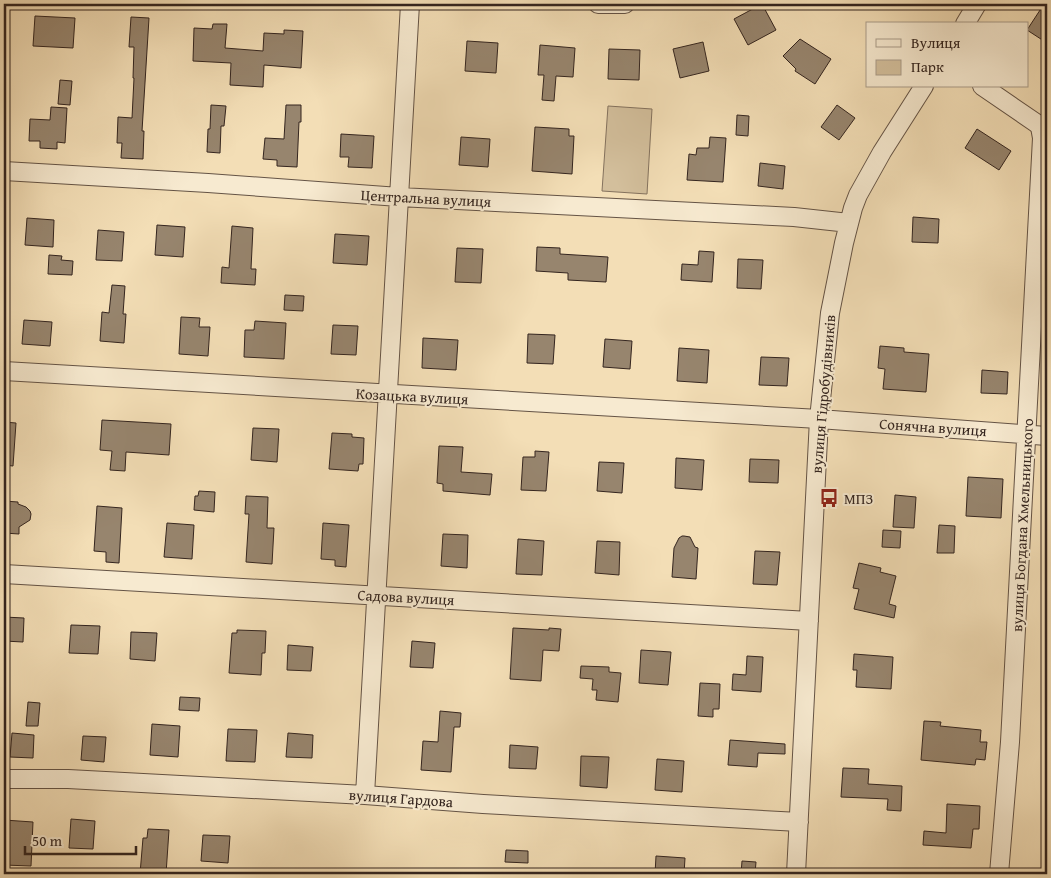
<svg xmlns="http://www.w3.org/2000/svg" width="1051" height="878" font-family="'Gentium Book Plus',serif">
	<rect width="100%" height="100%" fill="#f3deb6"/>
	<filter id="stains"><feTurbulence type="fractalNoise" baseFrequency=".004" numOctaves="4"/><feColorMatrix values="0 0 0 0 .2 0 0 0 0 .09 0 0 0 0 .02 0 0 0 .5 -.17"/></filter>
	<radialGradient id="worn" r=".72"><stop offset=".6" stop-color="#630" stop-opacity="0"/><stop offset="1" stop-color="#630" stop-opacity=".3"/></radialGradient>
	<!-- green -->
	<path fill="#d3bf9c" stroke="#84725e" d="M608 106 652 109 647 194 602 191Z"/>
	<!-- building -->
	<path fill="#97856e" stroke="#34251f" d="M762 4 776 30 748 45 734 19Z
		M1044 4H1047V43L1027 30Z
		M35 16 75 18 73 48 33 46Z
		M131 17 149 18 142 131H144L143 159 121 158 122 143H117L118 117 132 118 134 78H133L134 47H129Z
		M213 24H227L225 48 263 51 264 33 284 34V30L303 31 301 68 264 65 263 87 230 85 231 63 193 61 194 28 212 29Z
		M800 39 831 59 815 84 795 71 796 69 783 56Z
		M467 41 498 43 496 73 465 71Z
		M703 42 709 71 680 78 673 49Z
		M540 45 575 48 573 77 556 76 554 101 542 100 544 75H538Z
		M609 49 640 50 639 80 608 79Z
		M60 80 72 81 70 105 58 104Z
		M211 105 226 106 224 126H221L220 153 207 152 208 129H210Z
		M286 105H301V122H299L297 167 277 166V160L263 159 265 138 284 139Z
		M837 105 855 118 839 140 821 127Z
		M51 107 67 108 65 143 57 142V149L40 148V141H29L30 119 50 120Z
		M737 115 749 116 748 136 736 135Z
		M535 127 569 129V136H574L572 174 532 171Z
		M977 129 1011 151 999 170 965 148Z
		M341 134 374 136 372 168 348 167 349 157H340Z
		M461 137 490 139 488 167 459 165Z
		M710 137 726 138 723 182 687 180 689 154 696 155 697 148H709Z
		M760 163 785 166 783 189 758 186Z
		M913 217 939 219 938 243 912 242Z
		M27 218 54 220 53 247 25 245Z
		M157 225 185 227 183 257 155 255Z
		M232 226 253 228 251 269H256L255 285 221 283 222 267 229 268Z
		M98 230 124 232 122 261 96 260Z
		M335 234 369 236 367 265 333 263Z
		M537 247 560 248V254L608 257 606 282 568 280V273L536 271Z
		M457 248 483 249 481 283 455 282Z
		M699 251 714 252 712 282 681 280 682 264 698 265Z
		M49 255 62 256 61 260 73 261 72 275 48 274Z
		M738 259 763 260 761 289 737 288Z
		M112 285 125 286 123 314H126L124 343 100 341 102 312 109 313Z
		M285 295 304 296 303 311 284 310Z
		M181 317 200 318 199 327H210L208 356 179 354Z
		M24 320 52 322 50 346 22 344Z
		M255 321 286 323 284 359 244 357 245 330H254Z
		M333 325 358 326 356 355 331 354Z
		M528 334 555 335 553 364 527 363Z
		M423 338 458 340 456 370 422 368Z
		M605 339 632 341 630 369 603 367Z
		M880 346 904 348V352L929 354 926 392 883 389 885 369 878 368Z
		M679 348 709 350 707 383 677 381Z
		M761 357 789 358 787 386 759 385Z
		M982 370 1008 372 1007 394 981 393Z
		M102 420 171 424 169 455 126 452 125 471 110 470 112 451 100 450Z
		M4 422 16 423 13 466 4 465Z
		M253 428 279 429 277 462 251 460Z
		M332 433 352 434V437L364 438 363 464H359L358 471 329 469Z
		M439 446 463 447 461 472 492 474 490 495 443 491V484L437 483Z
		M535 451 549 452 546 491 521 490 523 457H535Z
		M676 458 704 460 702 490 675 488Z
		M750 459 779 460 778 483 749 482Z
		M599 462 624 463 622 493 597 491Z
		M968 477 1003 479 1001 518 966 516Z
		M199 491 215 492 214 512 194 510 195 496H198Z
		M895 495 916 497 914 528 893 527Z
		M246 496 268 497 267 528H274L272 564 246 562 249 514H245Z
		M4 501 18 502V504L26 507 30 511 31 514 30 520 19 527V534L4 533Z
		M97 506 122 508 119 563 106 562V552L94 551Z
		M167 523 194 525 192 559 164 557Z
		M323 523 349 525 346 567 335 566V560L321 559Z
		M939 525 955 526 954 553H937Z
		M883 530 901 531 900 548 882 547Z
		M443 534 468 535 467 568 441 566Z
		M682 536H684L690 537 695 547 698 548 696 579 672 577 674 548 679 538Z
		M518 539 544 541 542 575 516 574Z
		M597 541 620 542 619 575 595 573Z
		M755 551 780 552 777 585 753 584Z
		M859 563 881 568 880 572 896 576 889 604 896 606 894 618 854 609 859 589 853 588Z
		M4 617 24 618 23 642 4 641Z
		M71 625 100 626 98 654 69 653Z
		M513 628 549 630V628L561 629 559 651 543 650 541 681 510 679Z
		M237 630 266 631 265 653H262L261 675 229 673 232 633H237Z
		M131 632 157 633 155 661 130 659Z
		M412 641 435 643 433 668 410 667Z
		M288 645 313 647 311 671 287 670Z
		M641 650 671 652 668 685 639 683Z
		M854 654 893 657 891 689 856 687 857 670H853Z
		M747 656 763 657 761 692 732 690 733 674 746 675Z
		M581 666 609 667V672L621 673 618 702 596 700 597 690H592L593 679 580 678Z
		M700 683 720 684 719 709H713V717L698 716Z
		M180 697 200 698 199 711 179 710Z
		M28 702 40 703 38 726H26Z
		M440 711 461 713 460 727H454L451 772 421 770 423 741 438 742Z
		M924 721 941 722 940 726 981 730 980 742H987L985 760 976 759 975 765 921 760Z
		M152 724 180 726 178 757 150 755Z
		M228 729 257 730 255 762 226 761Z
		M12 733 34 735 33 758 10 757Z
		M288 733 313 735 312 758 286 757Z
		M83 736 106 737 104 762 81 760Z
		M730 740 785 744V754L758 753 757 767 728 765Z
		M510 745 538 747 536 769 509 768Z
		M581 756 609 757 607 788 580 786Z
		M657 759 684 761 682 792 655 790Z
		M843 768 869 769 868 784 902 786 901 811 887 810 888 799 841 797Z
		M947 804 980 806 979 829H973L971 848 923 845 924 831 946 833Z
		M71 819 95 821 93 849 69 848Z
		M4 820 33 822 31 866 4 865Z
		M148 829 169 830 166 874H140L143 838H147Z
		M203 835 230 836 228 863 201 861Z
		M506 850 528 851V863L505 862Z
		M656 856 685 858 684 874H655Z
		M742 861 756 862 755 874H741Z"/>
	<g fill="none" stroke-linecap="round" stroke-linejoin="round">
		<!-- minor casing -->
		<g stroke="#645345" stroke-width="20">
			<path id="minor" d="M598 4H625
				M965 24 977 4
				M982 86 1036 123 1040 127 1042 138 1010 742 999 874
				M4 171 208 183 399 197 794 217 849 223
				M4 371 819 419 1047 436
				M4 574 809 621
				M4 779H68L365 795 483 804 799 822
				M365 795 410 4
				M796 874 819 419 830 313 844 243 853 208 858 195 882 152 924 86"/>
		</g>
		<!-- minor -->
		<use href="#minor" stroke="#f7ead0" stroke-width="18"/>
	</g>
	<!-- icons -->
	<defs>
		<g id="bus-bare" transform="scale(1.5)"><path d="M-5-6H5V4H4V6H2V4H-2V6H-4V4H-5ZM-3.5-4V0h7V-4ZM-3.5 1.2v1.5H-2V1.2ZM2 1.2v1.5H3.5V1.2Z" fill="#8f2418" stroke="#f7ead0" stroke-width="2.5" paint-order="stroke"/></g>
	</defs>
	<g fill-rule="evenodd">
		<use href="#bus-bare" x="829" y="498"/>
	</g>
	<g text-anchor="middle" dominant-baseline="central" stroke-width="4" stroke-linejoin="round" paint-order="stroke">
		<!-- street labels -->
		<g font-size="15" fill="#34251f" stroke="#f7ead0">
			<text transform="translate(426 198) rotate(3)">Центральна вулиця</text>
			<text transform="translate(823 394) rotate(-85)">вулиця Гідробудівників</text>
			<text transform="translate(412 396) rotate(3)">Козацька вулиця</text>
			<text transform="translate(933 427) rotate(4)">Сонячна вулиця</text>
			<text transform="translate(1022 525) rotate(-87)">вулиця Богдана Хмельницького</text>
			<text transform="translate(406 597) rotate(3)">Садова вулиця</text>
			<text transform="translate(401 798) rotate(4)">вулиця Гардова</text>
		</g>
		<!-- poi labels -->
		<g font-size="15" fill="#34251f" stroke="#f7ead0" text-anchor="start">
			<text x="844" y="498">МПЗ</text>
		</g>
	</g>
	<!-- margin -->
	<rect width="1051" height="878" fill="none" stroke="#f3deb6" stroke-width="20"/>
	<rect x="5" y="5" width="1041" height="868" fill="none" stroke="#34251f" stroke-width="2.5"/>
	<rect x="10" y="10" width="1031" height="858" fill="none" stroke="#34251f"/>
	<!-- legend -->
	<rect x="866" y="22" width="162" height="65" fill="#f7ead0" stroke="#a99b89"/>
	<rect x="876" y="39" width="25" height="8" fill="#f7ead0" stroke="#a99b89"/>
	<text x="911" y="48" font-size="15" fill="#34251f">Вулиця</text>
	<rect x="876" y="60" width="25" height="15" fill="#d3bf9c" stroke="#a99b89"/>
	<text x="911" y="72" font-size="15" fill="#34251f">Парк</text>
	<!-- scale -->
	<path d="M25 846v8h111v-8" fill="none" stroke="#34251f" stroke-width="2.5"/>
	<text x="32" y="846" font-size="15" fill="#34251f" stroke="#f7ead0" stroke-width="4" paint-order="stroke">50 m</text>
	<rect width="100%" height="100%" filter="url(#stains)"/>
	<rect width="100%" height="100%" fill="url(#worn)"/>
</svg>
